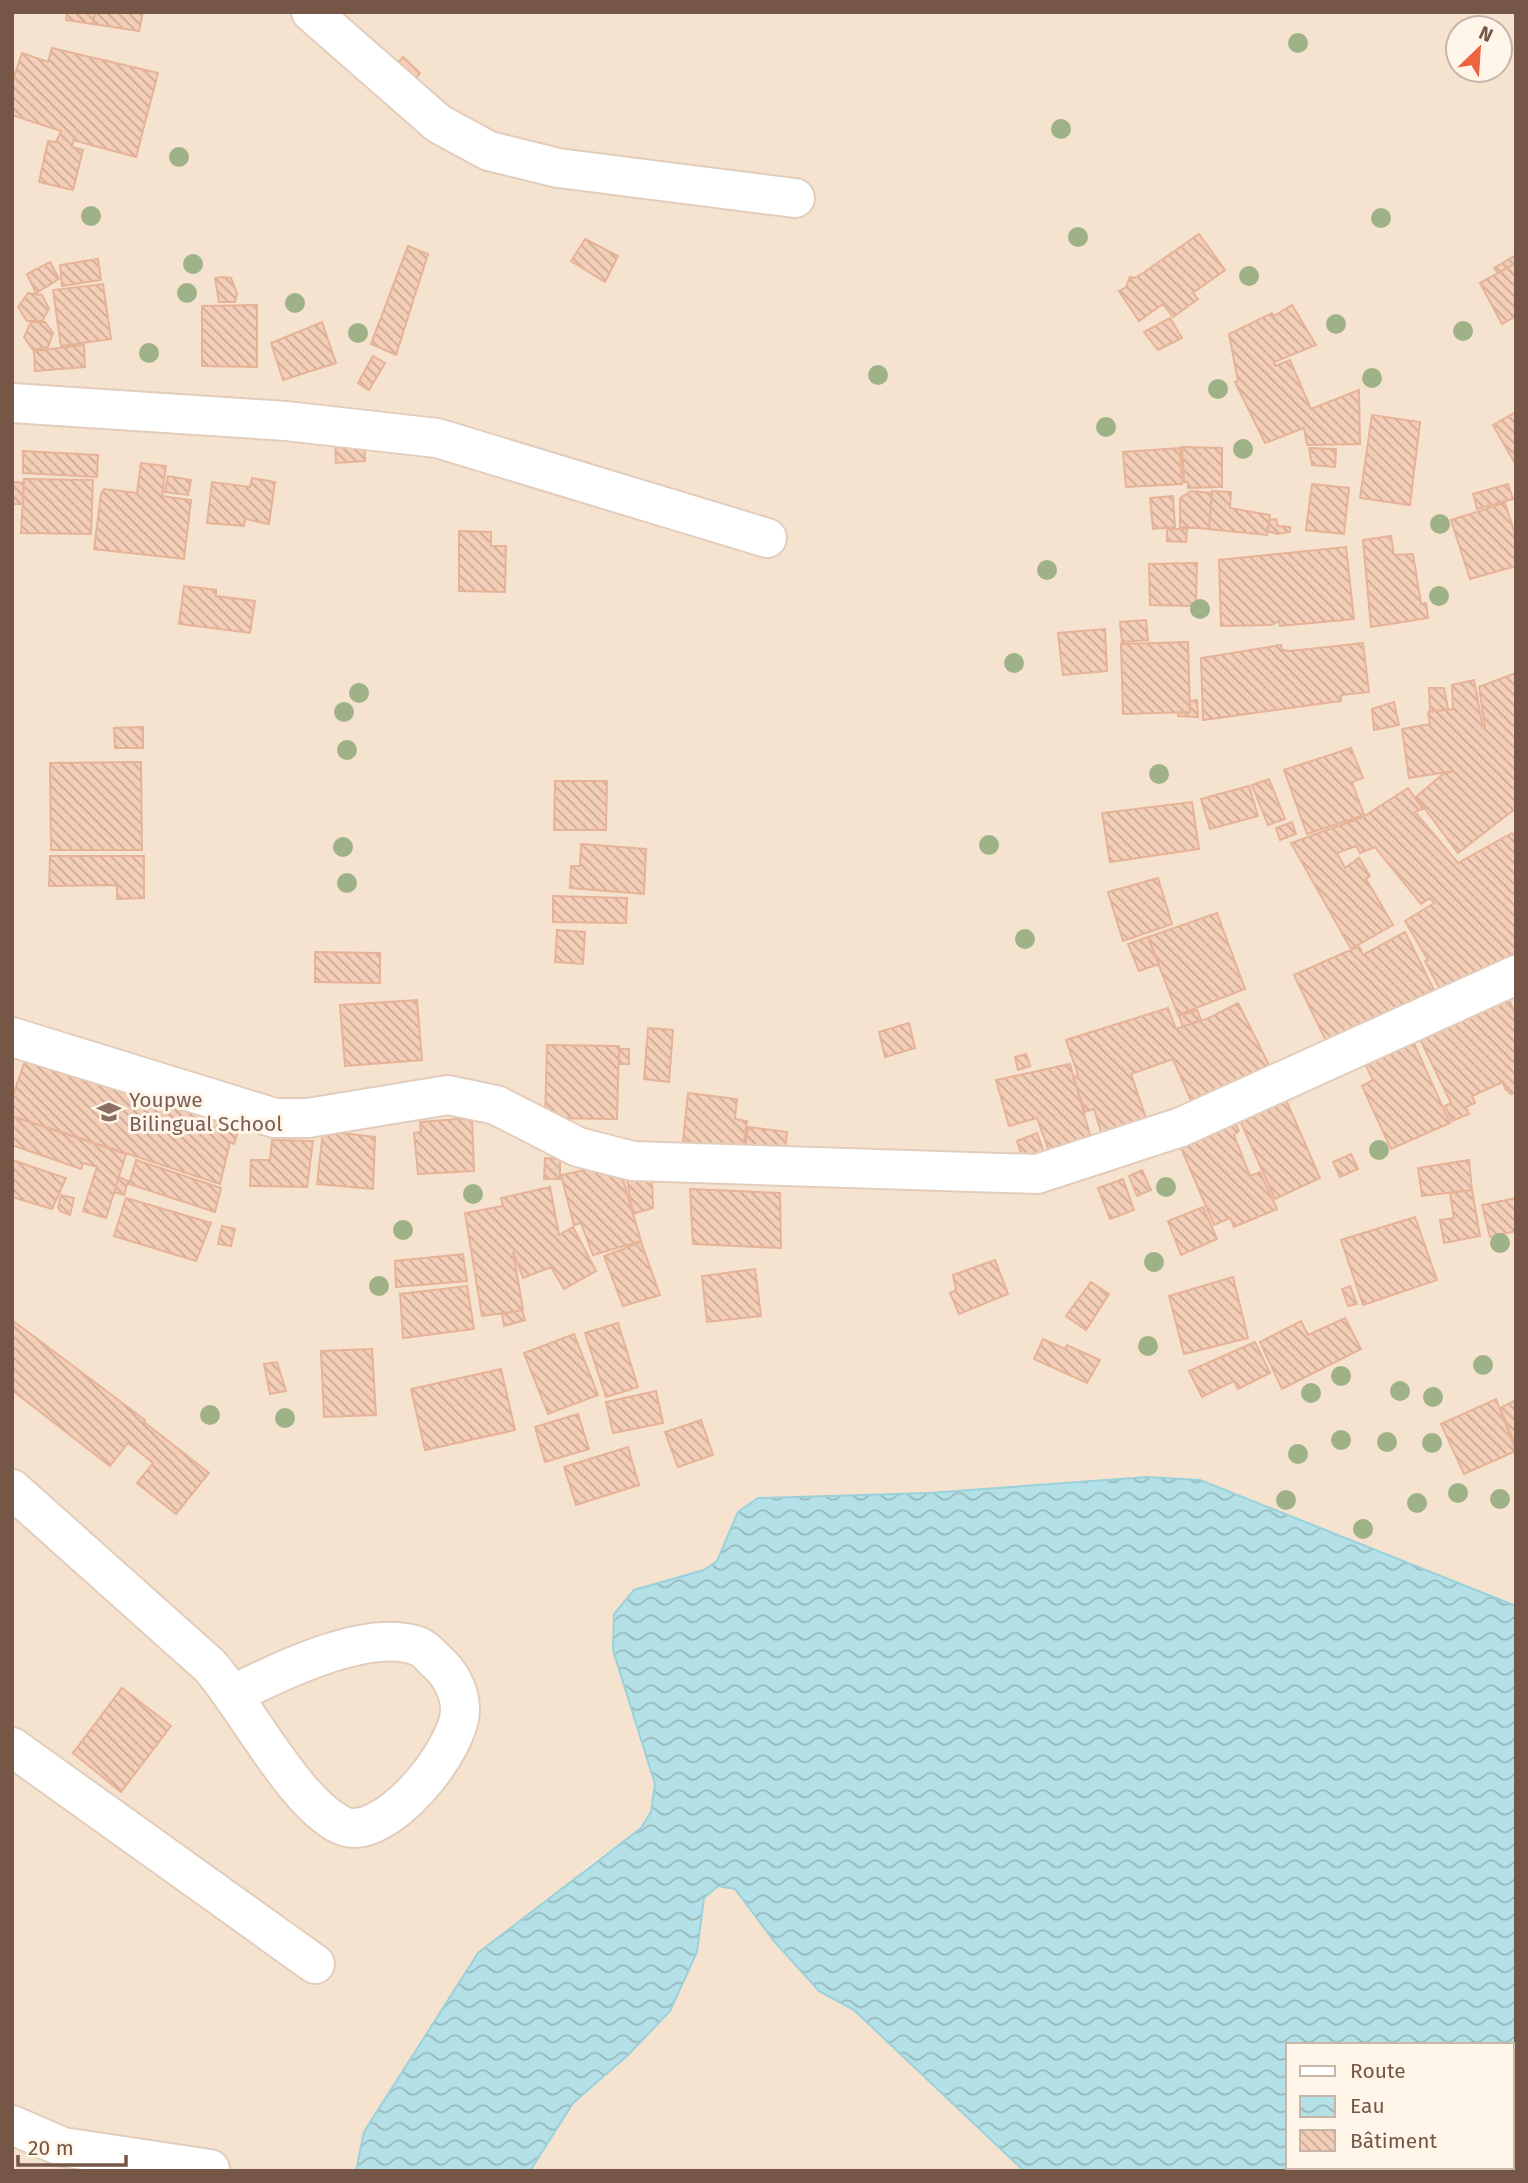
<svg xmlns="http://www.w3.org/2000/svg" width="1528" height="2183" font-family="'Fira Sans',sans-serif">
	<defs>
		<pattern id="water-waves" width="16" height="10" patternUnits="userSpaceOnUse" patternTransform="scale(1.75)"><rect width="16" height="10" fill="#b4e1e7"/><path d="M0 5q4-4 8 0t8 0" fill="none" stroke="#97b9bd"/></pattern>
		<pattern id="building-back-hatch" width="6" height="6" patternUnits="userSpaceOnUse" patternTransform="scale(1.75)"><rect width="6" height="6" fill="#f4ceb7"/><path d="M-1 5l2 2M0 0l6 6M5-1l2 2" fill="none" stroke="#caaa97"/></pattern>
	</defs>
	<rect width="100%" height="100%" fill="#fdf1e1"/>
	<!-- residential -->
	<path fill="#f5e3cf" fill-rule="evenodd" d="M12 12H1516V1606L1200 1480 1147 1477 929 1493 758 1498 717 1561 704 1570 634 1590 613 1650 655 1784 651 1812 641 1828 585 1868 364 2132 356 2171H12ZM1458 28H1500V70H1458Z
		M718 1886 735 1889 774 1941 819 1991 854 2010 1024 2171H530L573 2103 628 2055 697 1952 704 1898Z"/>
	<!-- water -->
	<path fill="url(#water-waves)" stroke="#9ad1da" stroke-width="2" fill-rule="evenodd" d="M1147 1477 1200 1480 1516 1606V2171H1024L854 2010 819 1991 774 1941 735 1889 718 1886 704 1898 697 1952 670 2011 628 2055 573 2103 530 2171H356L364 2132 478 1953 641 1828 651 1812 655 1784 613 1650 614 1614 634 1590 704 1570 717 1561 738 1512 758 1498 929 1493ZM1288 2045H1512V2167H1288Z"/>
	<!-- building -->
	<path fill="url(#building-back-hatch)" stroke="#e7b397" stroke-width="2" d="M67 12H95L93 24 66 20Z
		M95 12H143L139 31 93 24Z
		M52 48 158 73 136 157 76 141 75 136 72 147 83 150 73 190 39 182 48 141 56 142 61 131 12 115V83L22 53 48 62Z
		M403 57 420 73 414 80 397 64Z
		M1199 234 1225 270 1193 293 1198 299 1173 317 1163 304 1139 321 1119 291 1126 287 1130 277 1134 278 1143 273Z
		M585 239 618 256 605 282 571 261Z
		M408 246 428 254 396 355 371 344Z
		M1516 255V263L1498 273 1494 268Z
		M98 259 101 280 62 286 60 265Z
		M50 262 59 279 36 293 27 274Z
		M1516 263V316L1502 324 1480 283Z
		M223 277 231 278 237 293 235 302H219L215 278Z
		M103 284 111 339 61 346 53 290Z
		M28 293 42 295 49 309 42 321H27L18 307Z
		M257 305V367L202 366V306Z
		M1292 305 1316 345 1274 362 1275 366 1290 360 1311 409 1359 390 1360 444 1307 445 1304 428 1265 443 1235 382 1238 381 1229 334 1272 313 1274 316Z
		M1170 318 1182 338 1158 350 1144 332Z
		M31 322H45L53 333 48 347 33 350 24 337Z
		M322 322 336 363 283 380 271 343Z
		M84 345 85 367 35 371 34 351Z
		M373 356 385 363 369 390 358 383Z
		M1516 412V465L1493 425Z
		M1372 415 1420 422 1410 505 1360 498Z
		M364 433 365 461 336 463 335 437Z
		M1182 447 1222 448V487L1188 488V482H1184Z
		M1180 448 1182 484 1126 487 1123 452Z
		M1309 448 1336 449 1335 467 1312 465Z
		M23 451 98 455 97 477 23 473Z
		M141 463 166 466 162 496 191 500 184 559 94 549 101 494 104 489 137 493Z
		M168 476 191 480 188 495 165 492Z
		M252 478 275 482 269 524 245 519 244 526 207 523 212 482 250 487Z
		M24 479 93 480 91 534 21 533Z
		M12 482 24 483 23 504H12Z
		M1312 484 1349 488 1344 534 1306 530Z
		M1508 484 1513 499 1477 509 1473 494Z
		M1191 491 1212 493 1209 529 1180 527V498Z
		M1212 491 1231 492 1230 508 1270 515 1267 535 1209 529Z
		M1173 496 1175 527 1153 529 1150 498Z
		M1505 503 1516 537V566L1470 579 1451 520Z
		M1276 519 1278 526 1290 527V532L1277 534 1268 531 1269 520Z
		M1167 529H1187L1186 542 1167 541Z
		M459 531 491 532V546H506L505 592 459 591Z
		M1391 536 1394 555 1413 554 1421 604 1426 603 1428 618 1371 627 1363 540Z
		M1346 547 1354 619 1280 626 1279 621 1271 625 1221 626 1219 560Z
		M1197 563 1196 606 1150 605 1149 564Z
		M184 586 216 590V596L255 601 250 633 179 624Z
		M1146 620 1148 640 1122 642 1120 622Z
		M1105 629 1107 671 1063 675 1058 633Z
		M1188 642 1190 712 1123 714 1121 644Z
		M1363 643 1369 692 1341 695V701L1203 720 1201 658 1281 645 1282 650 1290 651Z
		M1516 673V808L1458 853 1416 797 1443 774 1453 771 1409 778 1402 729 1430 724 1428 712 1453 709 1452 685 1474 680 1483 728 1485 727 1479 687Z
		M1429 688H1444L1448 709 1430 712Z
		M1197 700 1198 717 1178 716V713L1190 712V701Z
		M1394 702 1399 725 1374 730 1372 709Z
		M143 727V748H115L114 728Z
		M1351 748 1363 778 1352 782 1364 815 1307 834 1284 770Z
		M141 762 142 850H51L50 763Z
		M1269 779 1285 819 1268 825 1252 785Z
		M555 781H607L606 830H554Z
		M1249 786 1258 816 1210 829 1201 799Z
		M1408 788 1423 809 1415 812 1458 863 1512 833 1516 839V953L1440 989 1425 961 1428 960 1405 921 1434 903 1430 898 1421 904 1375 847 1360 853 1356 846 1337 853 1345 868 1359 858 1370 876 1366 879 1393 925 1351 949 1291 843 1363 817Z
		M1192 802 1199 849 1110 862 1102 813Z
		M1292 822 1296 834 1280 840 1276 828Z
		M581 844 646 849 644 894 570 888 571 866H580Z
		M50 856H144V898L117 899V885L49 886Z
		M1158 878 1172 924 1123 941 1108 892Z
		M553 896 627 898 626 923 553 922Z
		M1217 913 1245 989 1178 1015 1148 937Z
		M557 930 585 932 583 964 555 962Z
		M1405 932 1434 990 1326 1041 1294 975 1359 946 1363 955Z
		M1148 937 1159 964 1139 971 1128 944Z
		M315 952 380 953V983L315 982Z
		M1503 986 1516 1016V1092L1511 1094 1505 1089 1503 1082 1472 1096 1475 1103 1466 1107 1469 1114 1452 1121 1445 1106 1451 1103 1416 1031Z
		M417 1000 422 1060 345 1066 340 1005Z
		M1238 1003 1269 1065 1192 1103 1173 1059 1131 1074 1147 1121 1102 1135 1094 1109 1085 1112 1073 1077 1078 1075 1066 1040 1168 1008 1176 1029 1209 1018Z
		M1197 1010 1201 1020 1183 1027 1179 1016Z
		M909 1023 915 1048 885 1057 879 1032Z
		M648 1028 673 1030 669 1082 644 1079Z
		M1407 1028 1450 1123 1391 1149 1362 1086 1373 1080 1359 1051Z
		M547 1045 619 1046 617 1119 545 1118Z
		M619 1049H629V1064H619Z
		M1026 1054 1030 1066 1018 1070 1015 1057Z
		M26 1058 239 1128 234 1144 230 1142 220 1184 12 1116V1098Z
		M1070 1064 1092 1142 1050 1154 1037 1118 1009 1126 996 1080Z
		M688 1093 737 1099 735 1119 747 1121 743 1150 683 1141Z
		M1283 1093 1320 1178 1275 1199 1238 1116Z
		M1230 1112 1239 1131 1234 1135 1250 1176 1260 1172 1277 1209 1234 1227 1230 1218 1214 1225 1175 1134Z
		M12 1116 126 1154 106 1218 83 1211 97 1167 83 1163 81 1169 12 1145Z
		M472 1118 474 1171 418 1174 414 1133 421 1132 420 1122Z
		M748 1127 787 1132 785 1153 745 1148Z
		M323 1131 375 1137 373 1189 317 1184Z
		M1037 1133 1044 1152 1023 1159 1017 1141Z
		M272 1140 313 1141 307 1187 250 1186 251 1160H270Z
		M1351 1154 1358 1169 1340 1177 1333 1162Z
		M545 1158 560 1159V1179H544Z
		M12 1160 66 1178 52 1209 12 1197Z
		M136 1160 221 1188 215 1212 129 1184Z
		M1469 1160 1472 1190 1422 1196 1418 1168Z
		M618 1163 641 1241 593 1255 581 1223 574 1225 561 1175Z
		M1142 1170 1151 1190 1137 1196 1129 1176Z
		M652 1173 653 1208 633 1214 626 1174Z
		M119 1177 128 1181 124 1195 114 1192Z
		M1123 1179 1134 1210 1110 1219 1098 1188Z
		M550 1187 559 1235 573 1227 596 1271 564 1289 551 1267 523 1278 513 1251 523 1310 482 1316 465 1213 503 1206 501 1198Z
		M690 1189 780 1193 781 1248 693 1244Z
		M1472 1190 1480 1236 1444 1243 1440 1220 1454 1218 1450 1193Z
		M61 1195 74 1198 70 1215 60 1211 58 1207Z
		M126 1198 211 1223 196 1261 114 1236Z
		M1516 1198V1231L1490 1237 1482 1205Z
		M1203 1207 1217 1239 1181 1255 1168 1221Z
		M1415 1217 1437 1280 1363 1305 1341 1240Z
		M222 1226 235 1229 231 1246 218 1244Z
		M641 1242 660 1295 623 1306 604 1256Z
		M463 1254 467 1281 396 1287 395 1261Z
		M995 1260 1008 1294 959 1314 950 1293 956 1290 953 1275Z
		M755 1269 761 1316 707 1322 702 1276Z
		M1233 1277 1248 1338 1184 1354 1169 1296Z
		M1091 1282 1109 1294 1086 1330 1066 1316Z
		M467 1286 474 1329 403 1338 400 1294Z
		M1350 1286 1357 1304 1348 1306 1342 1289Z
		M522 1310 525 1320 504 1326 502 1314Z
		M1345 1318 1361 1349 1282 1389 1260 1342 1301 1321 1308 1335Z
		M12 1320 145 1420 144 1422 209 1473 176 1514 137 1483 153 1463 128 1443 110 1466 12 1390Z
		M618 1323 638 1387 606 1397 585 1333Z
		M574 1334 598 1395 548 1414 524 1353Z
		M1043 1339 1065 1349 1067 1345 1100 1360 1087 1383 1034 1359Z
		M1255 1342 1270 1373 1238 1389 1234 1381 1202 1397 1189 1371Z
		M372 1349 376 1415 324 1417 321 1351Z
		M277 1362 286 1391 270 1394 264 1364Z
		M501 1369 515 1430 425 1450 411 1389Z
		M656 1391 663 1423 613 1433 606 1402Z
		M1496 1399 1516 1451 1464 1474 1441 1424Z
		M1516 1400V1447L1500 1408Z
		M578 1414 589 1449 545 1462 535 1427Z
		M701 1420 713 1455 678 1467 665 1432Z
		M628 1447 639 1485 576 1505 564 1467Z
		M122 1688 171 1726 121 1792 73 1753Z"/>
	<g fill="none" stroke-linecap="round" stroke-linejoin="round">
		<!-- minor casing -->
		<g stroke="#e2cdbc" stroke-width="42">
			<path id="minor" d="M311 12 439 124 489 151 558 168 795 198
				M12 403 286 421 437 438 767 538
				M12 1037 275 1118H308L448 1095 496 1105 578 1147 633 1161 1037 1174 1181 1127 1516 975
				M12 1489 210 1666C246 1707 294 1802 341 1825 384 1846 463 1746 460 1707 459 1689 449 1672 436 1661 432 1657 426 1650 420 1647 371 1626 278 1672 234 1694
				M12 1747 315 1964
				M12 2125 63 2147 210 2169"/>
		</g>
		<!-- minor -->
		<use href="#minor" stroke="#fff" stroke-width="38"/>
	</g>
	<!-- trees -->
	<g fill="#9fb187">
		<circle cx="1298" cy="43" r="10"/>
		<circle cx="1061" cy="129" r="10"/>
		<circle cx="179" cy="157" r="10"/>
		<circle cx="91" cy="216" r="10"/>
		<circle cx="1381" cy="218" r="10"/>
		<circle cx="1078" cy="237" r="10"/>
		<circle cx="193" cy="264" r="10"/>
		<circle cx="1249" cy="276" r="10"/>
		<circle cx="187" cy="293" r="10"/>
		<circle cx="295" cy="303" r="10"/>
		<circle cx="1336" cy="324" r="10"/>
		<circle cx="1463" cy="331" r="10"/>
		<circle cx="358" cy="333" r="10"/>
		<circle cx="149" cy="353" r="10"/>
		<circle cx="878" cy="375" r="10"/>
		<circle cx="1372" cy="378" r="10"/>
		<circle cx="1218" cy="389" r="10"/>
		<circle cx="1106" cy="427" r="10"/>
		<circle cx="1243" cy="449" r="10"/>
		<circle cx="1440" cy="524" r="10"/>
		<circle cx="1047" cy="570" r="10"/>
		<circle cx="1439" cy="596" r="10"/>
		<circle cx="1200" cy="609" r="10"/>
		<circle cx="1014" cy="663" r="10"/>
		<circle cx="359" cy="693" r="10"/>
		<circle cx="344" cy="712" r="10"/>
		<circle cx="347" cy="750" r="10"/>
		<circle cx="1159" cy="774" r="10"/>
		<circle cx="989" cy="845" r="10"/>
		<circle cx="343" cy="847" r="10"/>
		<circle cx="347" cy="883" r="10"/>
		<circle cx="1025" cy="939" r="10"/>
		<circle cx="1379" cy="1150" r="10"/>
		<circle cx="1166" cy="1187" r="10"/>
		<circle cx="473" cy="1194" r="10"/>
		<circle cx="403" cy="1230" r="10"/>
		<circle cx="1500" cy="1243" r="10"/>
		<circle cx="1154" cy="1262" r="10"/>
		<circle cx="379" cy="1286" r="10"/>
		<circle cx="1148" cy="1346" r="10"/>
		<circle cx="1483" cy="1365" r="10"/>
		<circle cx="1341" cy="1376" r="10"/>
		<circle cx="1400" cy="1391" r="10"/>
		<circle cx="1311" cy="1393" r="10"/>
		<circle cx="1433" cy="1397" r="10"/>
		<circle cx="210" cy="1415" r="10"/>
		<circle cx="285" cy="1418" r="10"/>
		<circle cx="1341" cy="1440" r="10"/>
		<circle cx="1387" cy="1442" r="10"/>
		<circle cx="1432" cy="1443" r="10"/>
		<circle cx="1298" cy="1454" r="10"/>
		<circle cx="1458" cy="1493" r="10"/>
		<circle cx="1500" cy="1499" r="10"/>
		<circle cx="1286" cy="1500" r="10"/>
		<circle cx="1417" cy="1503" r="10"/>
		<circle cx="1363" cy="1529" r="10"/>
	</g>
	<!-- icons -->
	<defs>
		<g id="school-bare" transform="scale(1.89)"><path d="M0-5L7-2L0 1L-7-2ZM-4 1L0 2.5L4 1V4Q0 6-4 4Z" fill="#8d6e63" stroke="#fff5e8" stroke-width="2.5" paint-order="stroke"/></g>
	</defs>
	<g fill-rule="evenodd">
		<use href="#school-bare" x="109" y="1112"/>
	</g>
	<g text-anchor="middle" dominant-baseline="central" stroke-width="6" stroke-linejoin="round" paint-order="stroke">
		<!-- education labels -->
		<g font-size="21" fill="#785e54" stroke="#fff5e8" text-anchor="start">
			<text x="129" y="1100">Youpwe<tspan x="129" dy="24">Bilingual School</tspan></text>
		</g>
	</g>
	<!-- border -->
	<rect width="1528" height="2183" fill="none" stroke="#755647" stroke-width="28"/>
	<!-- legend -->
	<rect x="1286" y="2043" width="228" height="126" fill="#fff5e8" stroke="#c8b5a8" stroke-width="2"/>
	<rect x="1300" y="2066" width="35" height="10" fill="#ffffff" stroke="#c8b5a8" stroke-width="2"/>
	<text x="1350" y="2078" font-size="21" fill="#755647">Route</text>
	<rect x="1300" y="2096" width="35" height="21" fill="url(#water-waves)" stroke="#c8b5a8" stroke-width="2"/>
	<text x="1350" y="2113" font-size="21" fill="#755647">Eau</text>
	<rect x="1300" y="2130" width="35" height="21" fill="url(#building-back-hatch)" stroke="#c8b5a8" stroke-width="2"/>
	<text x="1350" y="2148" font-size="21" fill="#755647">Bâtiment</text>
	<!-- north arrow -->
	<g transform="translate(1479 49) rotate(25)"><circle r="33" fill="#fff5e8" stroke="#c8b5a8" stroke-width="2"/>
	<path d="M0-5L12 26L0 18L-12 26Z" fill="#ee623f"/>
	<text y="-10" font-size="19" font-weight="bold" text-anchor="middle" fill="#755647">N</text>
	</g>
	<!-- scale -->
	<path d="M18 2155v10h108v-10" fill="none" stroke="#755647" stroke-width="3.5"/>
	<text x="28" y="2155" font-size="21" fill="#755647" stroke="#fff5e8" stroke-width="5" paint-order="stroke">20 m</text>
</svg>
